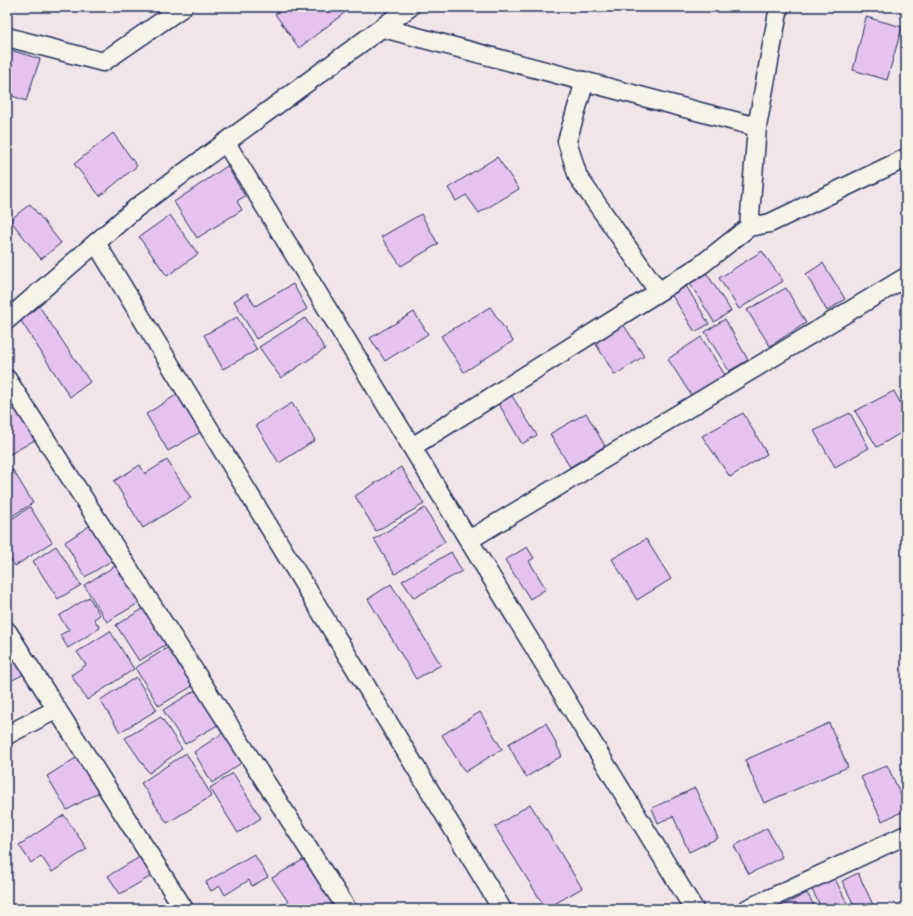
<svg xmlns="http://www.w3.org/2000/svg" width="913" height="916" font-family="Pangolin,sans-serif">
	<rect width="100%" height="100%" fill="#f2e5ea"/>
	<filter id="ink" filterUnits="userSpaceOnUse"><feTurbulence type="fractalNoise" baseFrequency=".025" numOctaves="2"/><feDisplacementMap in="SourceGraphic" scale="8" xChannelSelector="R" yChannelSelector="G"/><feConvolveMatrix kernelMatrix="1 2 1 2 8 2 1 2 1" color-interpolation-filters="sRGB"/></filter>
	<g filter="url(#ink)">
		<!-- building -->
		<path fill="#e6c3ee" stroke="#1b2f5e" d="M285 7H352L299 48 275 14Z
			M866 17 902 27 887 80 853 70Z
			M7 49 40 59 26 101 7 94Z
			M113 133 137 166 100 196 74 164Z
			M497 157 519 189 479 213 466 195 456 201 448 188Z
			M227 166 245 196 237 201 242 210 197 238 174 202Z
			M30 204 61 243 41 259 10 220Z
			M421 214 438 244 401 266 381 237Z
			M170 215 198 254 167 276 139 237Z
			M762 251 783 281 739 309 719 278Z
			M823 263 845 299 827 311 806 274Z
			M705 271 731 311 714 322 689 282Z
			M293 284 307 309 256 339 234 301 247 293 255 306Z
			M685 284 709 324 695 332 671 294Z
			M786 288 806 323 770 346 747 310Z
			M39 306 90 382 70 397 19 318Z
			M490 307 513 341 464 372 441 336Z
			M414 312 428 334 385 361 370 338Z
			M237 317 257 350 223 369 204 335Z
			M305 318 325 349 281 378 259 347Z
			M725 319 748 360 729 371 705 332Z
			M623 324 644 356 615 375 594 341Z
			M701 337 725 375 691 395 668 359Z
			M508 390 537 435 522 444 496 399Z
			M894 391 906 414V430L877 447 855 411Z
			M181 392 204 430 168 451 146 414Z
			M292 403 315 440 279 463 256 425Z
			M19 405 40 437 7 456V414Z
			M586 413 605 446 570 467 550 434Z
			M743 413 767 454 730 477 702 436Z
			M850 413 869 448 835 467 814 431Z
			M167 460 191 498 143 528 114 481 140 465 145 474Z
			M401 467 424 504 376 531 355 496Z
			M13 470 33 503 7 519V474Z
			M30 507 52 542 15 566 7 554V522Z
			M425 508 445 542 395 574 374 539Z
			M94 523 116 558 85 577 65 542Z
			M646 539 671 579 637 600 612 559Z
			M56 546 81 585 58 599 33 561Z
			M527 547 534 558 529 561 546 589 530 599 505 560Z
			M451 552 462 571 414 598 402 581Z
			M120 563 142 601 107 622 84 585Z
			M391 584 441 665 416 679 368 599Z
			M89 597 100 615 94 619 100 628 68 648 60 635 69 630 59 616Z
			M146 607 170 642 139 661 116 625Z
			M110 631 134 669 87 700 71 675 86 665 77 652Z
			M7 641 26 673 7 683Z
			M172 645 196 684 159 706 135 668Z
			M136 677 157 710 120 732 100 700Z
			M199 688 221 723 185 744 163 710Z
			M480 712 502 749 465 772 442 735Z
			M161 717 182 749 149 773 125 738Z
			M546 723 562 756 526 777 508 744Z
			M829 723 848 767 764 803 745 760Z
			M226 731 244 761 212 783 194 752Z
			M186 753 212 796 167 823 141 783Z
			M79 756 101 791 67 810 47 776Z
			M887 765 906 806V810L882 821 861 777Z
			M233 773 261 818 238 833 210 788Z
			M695 788 718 838 689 852 673 816 658 823 652 808Z
			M530 804 582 888 546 909 495 827Z
			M64 815 87 849 52 872 41 856 31 863 19 845Z
			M767 828 782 857 749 874 734 846Z
			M906 850V864L901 852Z
			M254 854 268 877 252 886 249 880 225 895 220 886 211 891 206 882Z
			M143 855 155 874 120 894 108 876Z
			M306 858 340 909H293L272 878Z
			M858 873 875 909H856L842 881Z
			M834 877 850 909H822L811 888Z
			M807 893 816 909H776Z"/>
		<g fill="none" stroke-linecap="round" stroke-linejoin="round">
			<!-- street casing -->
			<g stroke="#1b2f5e" stroke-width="21">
				<path id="street" d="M383 28 757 127
					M7 37 103 62 183 7
					M585 81 567 141 578 177 658 291
					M226 143 694 909
					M749 227 757 127 779 7
					M96 243 502 909
					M7 320 136 208 410 7
					M7 379 347 909
					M412 447 701 265 749 227 770 223 906 158
					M469 540 906 277
					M7 631 184 909
					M7 735 57 709
					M747 909 906 835"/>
			</g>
			<!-- street -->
			<use href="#street" stroke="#f7f3e8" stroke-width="18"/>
		</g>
	</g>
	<!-- margin -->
	<rect width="913" height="916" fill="none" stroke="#f7f3e8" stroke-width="24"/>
	<rect x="12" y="12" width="889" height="892" fill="none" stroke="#1b2f5e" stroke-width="1.5" filter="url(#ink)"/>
</svg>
